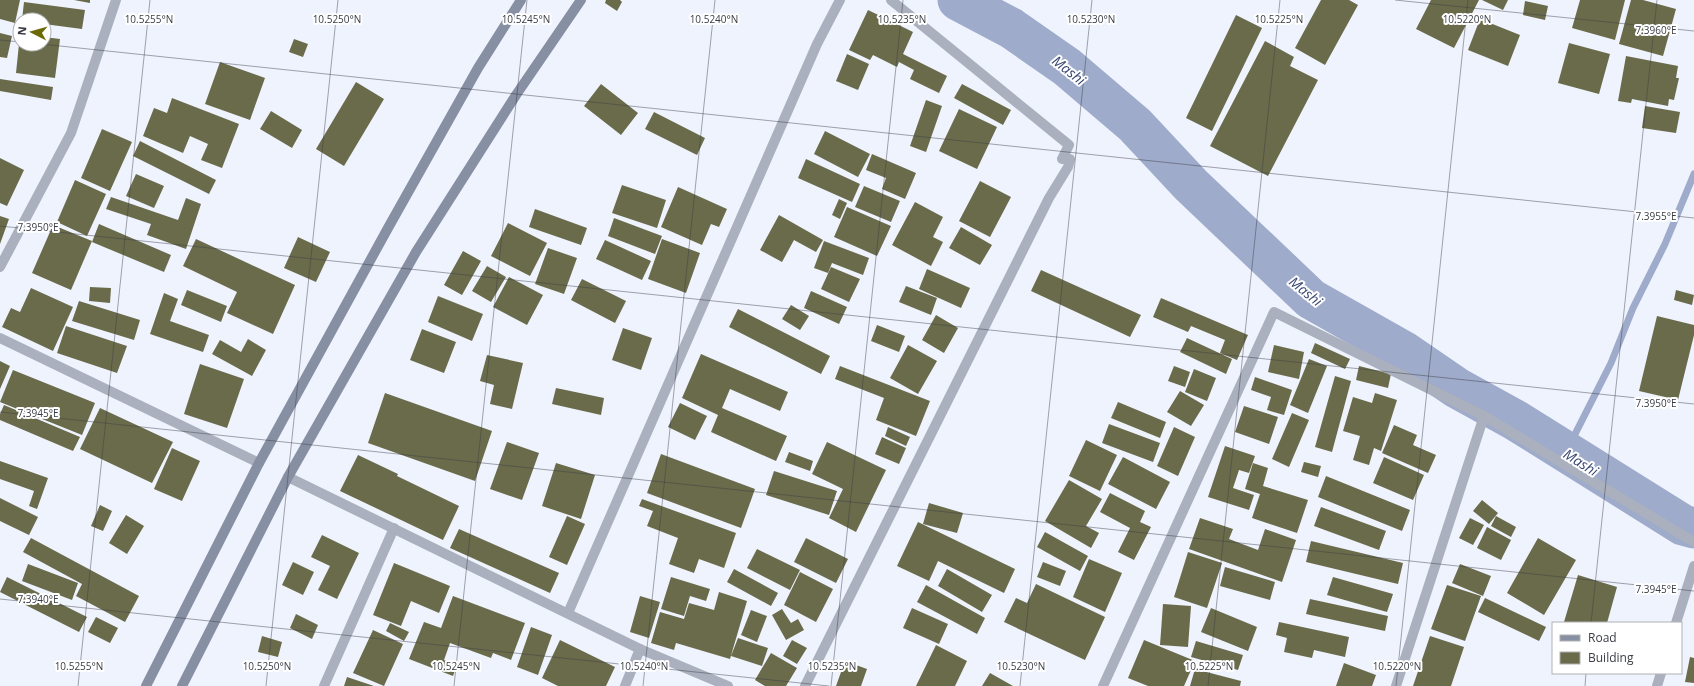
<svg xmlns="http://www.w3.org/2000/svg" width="1694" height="686" font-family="'Open Sans',sans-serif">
	<rect width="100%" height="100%" fill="#eff3fe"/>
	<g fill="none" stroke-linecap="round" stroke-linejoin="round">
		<!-- stream -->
		<path stroke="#9fabca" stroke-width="7" d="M1566 452 1611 363 1633 308 1665 244 1694 174"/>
		<!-- river -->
		<path stroke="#9fabca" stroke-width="41" d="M958 0 1011 28 1067 67 1135 125 1191 185 1311 299 1403 351 1457 388 1515 420 1683 525 1694 528"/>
	</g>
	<!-- building -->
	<path fill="#6a6b4b" d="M0 0H20L15 23 0 19Z
		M74 0H90V3Z
		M606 0H620L622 2 617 11 605 3Z
		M1321 0H1349L1358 5 1325 65 1295 48Z
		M1431 0H1479L1454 48 1416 29Z
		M1482 0H1508L1503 10Z
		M1580 0H1625L1615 40 1572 28Z
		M1631 0H1643L1676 9 1663 56 1619 44Z
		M1525 1 1548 6 1545 20 1523 15Z
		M24 2 85 10 82 29 44 24V20H22Z
		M868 10 913 32 903 54 947 76 939 93 910 79 914 70 899 62 897 67 873 55 870 60 849 50Z
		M1236 15 1262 28 1212 131 1186 118Z
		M1480 19 1520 35 1508 66 1468 50Z
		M0 33 12 36 7 58 0 57Z
		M44 37 60 39 55 78 16 73 19 44H44Z
		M294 39 308 44 303 57 289 52Z
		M1265 41 1294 57 1290 66 1318 80 1268 176 1210 146Z
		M1569 43 1610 54 1599 94 1558 83Z
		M847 54 869 64 858 90 836 81Z
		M1626 56 1678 66 1676 78H1679L1674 100 1669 99 1668 106 1632 99 1631 103 1618 101Z
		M220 62 265 78 250 120 205 104Z
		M0 79 53 87 51 100 0 91Z
		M356 82 384 99 344 166 316 149Z
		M601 84 638 113 621 135 584 106Z
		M962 84 1011 110 1003 125 954 98Z
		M172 98 239 124 222 168 201 160 208 144 190 136 183 153 143 136 154 108 167 113Z
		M926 100 942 106 926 152 910 146Z
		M1645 106 1680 112 1676 133 1642 128Z
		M959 109 997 127 977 169 939 151Z
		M271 111 302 130 292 148 260 129Z
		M654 112 705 138 697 155 645 129Z
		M102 129 132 142 110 191 81 178Z
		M825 131 870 154 858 177 814 154Z
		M140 141 216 180 209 194 133 156Z
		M872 154 916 173 905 199 882 189 886 178 866 170Z
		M0 158 24 170 7 206 0 203Z
		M806 159 860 184 852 202 798 178Z
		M136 174 164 186 154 208 126 196Z
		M75 180 106 194 87 236 57 222Z
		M980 181 1011 197 990 237 959 221Z
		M622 185 666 200 657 228 612 213Z
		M864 186 900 201 891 222 855 207Z
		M678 187 727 209 719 227 711 224 702 245 661 227Z
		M111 197 178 220 186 198 201 204 186 249 147 235 151 224 106 209Z
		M839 199 847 203 840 219 832 215Z
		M915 202 943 217 933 237 943 242 931 266 892 245Z
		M847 207 891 226 877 256 834 237Z
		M535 209 587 228 581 245 529 227Z
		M779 215 823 240 816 252 794 240 782 262 760 250Z
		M0 216 9 219 0 244Z
		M614 218 662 236 655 254 608 236Z
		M508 223 547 243 530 276 491 256Z
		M99 224 171 255 164 272 92 242Z
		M53 225 92 241 71 290 32 273Z
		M961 227 992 245 980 265 949 248Z
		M298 237 330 252 316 282 284 268Z
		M196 239 295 285 273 334 227 313 237 292 183 266Z
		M662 239 700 253 686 293 648 279Z
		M605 240 651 261 642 280 596 259Z
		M824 241 869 258 863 275 832 263 828 273 814 268Z
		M548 248 577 258 564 294 535 284Z
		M463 251 481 261 462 295 444 285Z
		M487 266 506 277 491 302 472 291Z
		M831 267 860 279 849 302 821 289Z
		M927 269 970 288 961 308 919 289Z
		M1041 270 1141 315 1130 337 1031 291Z
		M509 277 543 295 527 325 493 307Z
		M582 279 626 301 615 323 571 300Z
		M906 286 937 298 931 315 899 302Z
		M90 287 111 288 110 303 89 301Z
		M31 288 73 307 53 351 2 327 11 308 20 312Z
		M187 290 227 306 221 322 181 305Z
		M1676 290 1694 295 1692 305 1674 300Z
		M811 291 847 307 839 324 804 308Z
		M164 293 178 299 170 321 209 335 203 352 150 334Z
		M438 296 483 314 472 341 428 322Z
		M1161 298 1248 335 1237 360 1220 353 1225 340 1191 326 1188 332 1153 317Z
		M79 301 140 320 134 340 72 321Z
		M791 305 809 316 800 330 782 319Z
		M738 309 830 356 821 374 729 327Z
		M936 315 958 328 944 353 922 340Z
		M1657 316 1694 325V335L1678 400 1639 391Z
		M877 325 905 336 899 352 871 341Z
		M66 326 127 346 117 373 57 353Z
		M623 328 652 338 641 370 612 360Z
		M422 329 456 342 444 373 410 360Z
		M1187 338 1232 359 1226 374 1180 352Z
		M248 339 266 350 252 376 212 354 220 340 241 352Z
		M1315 343 1350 359 1345 369 1311 353Z
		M908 345 937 361 918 394 890 378Z
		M1274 345 1304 352 1299 379 1268 372Z
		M701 354 788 392 780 411 730 389 722 408 787 436 776 461 711 432 718 415 682 398Z
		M487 355 523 363 512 409 490 404 494 385 480 381Z
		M1309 359 1327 366 1308 413 1290 405Z
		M0 361 10 366 0 389Z
		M200 364 244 379 227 428 184 414Z
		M840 366 930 401 916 436 876 420 884 398 835 379Z
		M1174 366 1190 372 1185 387 1168 381Z
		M1359 366 1391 374 1388 388 1356 380Z
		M1194 369 1216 378 1207 401 1185 392Z
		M13 370 95 403 82 435 0 402Z
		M1335 376 1351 381 1332 452 1315 447Z
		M1255 377 1292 390 1284 415 1267 410 1271 397 1251 390Z
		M556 388 604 398 601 415 552 404Z
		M1180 391 1204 405 1191 426 1167 412Z
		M385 393 492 431 475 481 368 443Z
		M1375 393 1397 400 1381 451 1374 448 1369 465 1353 460 1360 436 1343 431 1353 397 1372 403Z
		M1118 402 1166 422 1160 438 1111 418Z
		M680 403 707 416 695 440 668 427Z
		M4 405 80 437 73 451 0 420V414Z
		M1244 406 1278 417 1269 444 1235 432Z
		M100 408 173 442 152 483 80 449Z
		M1292 413 1309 420 1289 467 1272 459Z
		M1109 424 1160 443 1153 462 1102 443Z
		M1394 425 1417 435 1413 445 1436 455 1428 473 1382 453Z
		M888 427 910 437 906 446 885 436Z
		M1174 427 1195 437 1178 476 1157 466Z
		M882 437 906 448 899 464 875 454Z
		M1086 440 1117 455 1100 491 1069 476Z
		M507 442 539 453 522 500 490 489Z
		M827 442 886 470 856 532 829 518 843 489 812 474Z
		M1225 446 1255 456 1249 473 1239 470 1233 488 1254 495 1249 510 1208 497Z
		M172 448 200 461 182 501 154 489Z
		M789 452 813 461 810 471 785 462Z
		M661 454 755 489 741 528 647 493Z
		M358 455 398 474 397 476 459 506 443 540 340 491Z
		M1123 457 1170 482 1156 509 1108 484Z
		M1384 457 1424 475 1413 500 1373 483Z
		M0 461 48 478 37 509 29 506 34 491 0 479Z
		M1304 462 1321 466 1318 477 1301 472Z
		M556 463 595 475 581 519 542 506Z
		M1253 463 1268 468 1263 486 1308 500 1297 533 1252 518 1260 494 1245 489Z
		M774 471 837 491 829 515 766 495Z
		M1326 476 1410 510 1402 531 1318 497Z
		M1069 480 1102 499 1086 526 1099 533 1091 548 1045 521Z
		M1110 493 1145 511 1140 522 1151 527 1134 560 1118 552 1130 528 1100 512Z
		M0 498 38 517 29 535 0 521Z
		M642 499 736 533 724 568 699 559 694 573 669 564 678 538 647 526 653 511 639 506Z
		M1482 500 1498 513 1489 524 1473 511Z
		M929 503 963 513 957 533 923 524Z
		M100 505 112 511 103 531 91 526Z
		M1321 507 1386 531 1379 550 1314 526Z
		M126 515 144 526 127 554 109 543Z
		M567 516 585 524 567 565 549 557Z
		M1496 516 1516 527 1511 537 1491 526Z
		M1200 518 1233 529 1229 539 1258 550 1265 529 1296 540 1282 582 1189 549Z
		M1470 518 1484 525 1473 545 1459 538Z
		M918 522 1015 569 1004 593 938 561 929 581 897 566Z
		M1487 527 1511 540 1501 560 1477 548Z
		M459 529 559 573 550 593 450 548Z
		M1045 532 1088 556 1080 571 1037 547Z
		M322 535 359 553 337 599 318 590 330 566 311 557Z
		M31 538 139 596 125 622 76 596 82 584 23 552Z
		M806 538 848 559 836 583 794 562Z
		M1538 538 1576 560 1544 615 1507 593Z
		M1311 541 1403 563 1398 584 1306 562Z
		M757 549 800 570 790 590 747 568Z
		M1188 552 1222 563 1207 608 1174 597Z
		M1089 559 1122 573 1105 612 1073 597Z
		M293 562 314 572 303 595 282 585Z
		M1043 562 1066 571 1060 586 1037 577Z
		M394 563 450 586 439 613 411 601 401 626 373 615Z
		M28 564 78 583 72 600 22 581Z
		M1460 564 1491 576 1483 596 1452 583Z
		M1225 567 1275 582 1270 600 1220 586Z
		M734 569 778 593 771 606 727 582Z
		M947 569 992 595 982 612 938 586Z
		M800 572 833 589 816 622 784 605Z
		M1578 575 1617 587 1607 623 1564 622Z
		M7 577 87 617 79 632 0 592Z
		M671 577 710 589 706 601 690 596 684 616 661 609Z
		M1333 577 1393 594 1387 612 1327 595Z
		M1036 584 1105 617 1085 660 1004 622 1016 598 1027 603Z
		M926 585 985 618 977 634 917 602Z
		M1447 585 1481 596 1465 641 1431 629Z
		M719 592 747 601 730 659 676 643 674 650 651 643 660 612 684 619 689 603 714 610Z
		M453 596 525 623 511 660 493 653 491 658 450 643 444 660 457 665 453 676 409 659 424 622 441 628Z
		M640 596 660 602 649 638 630 632Z
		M1485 598 1546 627 1539 641 1478 612Z
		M1310 599 1388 616 1385 631 1306 614Z
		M1163 604 1191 606 1188 647 1160 645Z
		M912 608 948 624 939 644 903 628Z
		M1211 608 1257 627 1248 651 1201 632Z
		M782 609 791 623 798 619 804 630 786 640 772 615Z
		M751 610 767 616 757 642 741 635Z
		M296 614 318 625 312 639 290 628Z
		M96 617 118 628 110 643 88 632Z
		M1279 622 1349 637 1345 657 1314 650 1312 658 1284 652 1287 638 1276 635Z
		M390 623 409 632 404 641 386 631Z
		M531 627 552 635 538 675 517 667Z
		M373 630 403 644 384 686 353 673Z
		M262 636 282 642 278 657 258 652Z
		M1430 636 1464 647 1451 686H1413Z
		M738 638 768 648 762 666 731 656Z
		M560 640 615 667 606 686H558L542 678Z
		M792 640 807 648 797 664 783 656Z
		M1144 640 1195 661 1184 686H1148L1128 678Z
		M1196 641 1243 655 1238 670 1191 657Z
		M936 645 967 661 955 686H916Z
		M771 653 797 668 786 686H765L755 680Z
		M1690 657 1694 658V683L1685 682Z
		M845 661 867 669 861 686H836Z
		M1344 663 1376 675 1372 686H1336Z
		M1195 669 1241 681 1240 686H1190Z
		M990 673 1013 686H982Z
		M347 677 374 686H344Z"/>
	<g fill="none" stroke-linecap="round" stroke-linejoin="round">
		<!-- minor -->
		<path stroke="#aab0bd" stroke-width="10" d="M0 267 71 133 116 0
			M568 613 817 44 840 0
			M1676 623 1694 566
			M324 686 394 528
			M625 686 640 649
			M805 686 1049 198 1068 167 1070 159H1062L1069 145 891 0
			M1103 686 1274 312 1484 416 1694 542
			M1396 686 1484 416
			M1657 686 1661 673"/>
		<!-- tertiary -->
		<path stroke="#aab0bd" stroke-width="10" d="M0 338 259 463
			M288 477 640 649 728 686"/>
		<!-- secondary -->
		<path stroke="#878fa3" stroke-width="10" d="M146 686 259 463 388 228 478 68 521 0
			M182 686 288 477 416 252 516 95 581 0"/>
	</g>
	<!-- ticks -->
	<path fill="none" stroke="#393c44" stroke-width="1" stroke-opacity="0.45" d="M1395 0 1694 31M0 40 20 42M41 44 1694 218M0 226 1694 404M0 412 1694 591M0 599 829 686M1591 623 1657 0M78 686 150 0M266 686 338 0M454 686 527 0M643 686 715 0M831 686 903 0M1020 686 1092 0M1208 686 1280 0M1396 686 1468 0M1585 686 1586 673"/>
	<g text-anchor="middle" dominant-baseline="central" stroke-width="4" stroke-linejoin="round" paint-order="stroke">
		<!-- water labels -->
		<g font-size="14" font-style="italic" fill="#374571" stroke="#fff">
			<text transform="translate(1069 70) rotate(38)">Mashi</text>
			<text transform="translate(1306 291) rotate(39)">Mashi</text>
			<text transform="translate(1581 462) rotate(32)">Mashi</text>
		</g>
	</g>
	<g font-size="10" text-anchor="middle" fill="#393c44" stroke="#fff" stroke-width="4" stroke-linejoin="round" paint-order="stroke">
		<text x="149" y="23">10.5255°N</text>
		<text x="337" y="23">10.5250°N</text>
		<text x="526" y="23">10.5245°N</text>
		<text x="714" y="23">10.5240°N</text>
		<text x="902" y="23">10.5235°N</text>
		<text x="1091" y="23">10.5230°N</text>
		<text x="1279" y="23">10.5225°N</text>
		<text x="1467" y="23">10.5220°N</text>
		<text x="1656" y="34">7.3960°E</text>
		<text x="1656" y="220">7.3955°E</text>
		<text x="38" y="231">7.3950°E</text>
		<text x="1656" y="407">7.3950°E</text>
		<text x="38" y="417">7.3945°E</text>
		<text x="1656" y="593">7.3945°E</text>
		<text x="38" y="603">7.3940°E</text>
		<text x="79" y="670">10.5255°N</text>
		<text x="267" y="670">10.5250°N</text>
		<text x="456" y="670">10.5245°N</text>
		<text x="644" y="670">10.5240°N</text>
		<text x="832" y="670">10.5235°N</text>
		<text x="1021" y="670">10.5230°N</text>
		<text x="1209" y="670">10.5225°N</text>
		<text x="1397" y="670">10.5220°N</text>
	</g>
	<!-- legend -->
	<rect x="1552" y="622" width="130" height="52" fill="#ffffff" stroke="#b0b1b4"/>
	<rect x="1560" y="635" width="20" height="6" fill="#878fa3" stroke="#b0b1b4"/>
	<text x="1588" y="642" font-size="12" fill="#393c44">Road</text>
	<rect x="1560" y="652" width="20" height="12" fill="#6a6b4b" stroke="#b0b1b4"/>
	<text x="1588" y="662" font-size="12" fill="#393c44">Building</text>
	<!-- north arrow -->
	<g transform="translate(32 32) rotate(276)"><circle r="19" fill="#ffffff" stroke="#b0b1b4"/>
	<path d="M0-3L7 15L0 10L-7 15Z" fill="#6c6a06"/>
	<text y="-6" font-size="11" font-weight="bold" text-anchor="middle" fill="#393c44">N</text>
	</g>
</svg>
